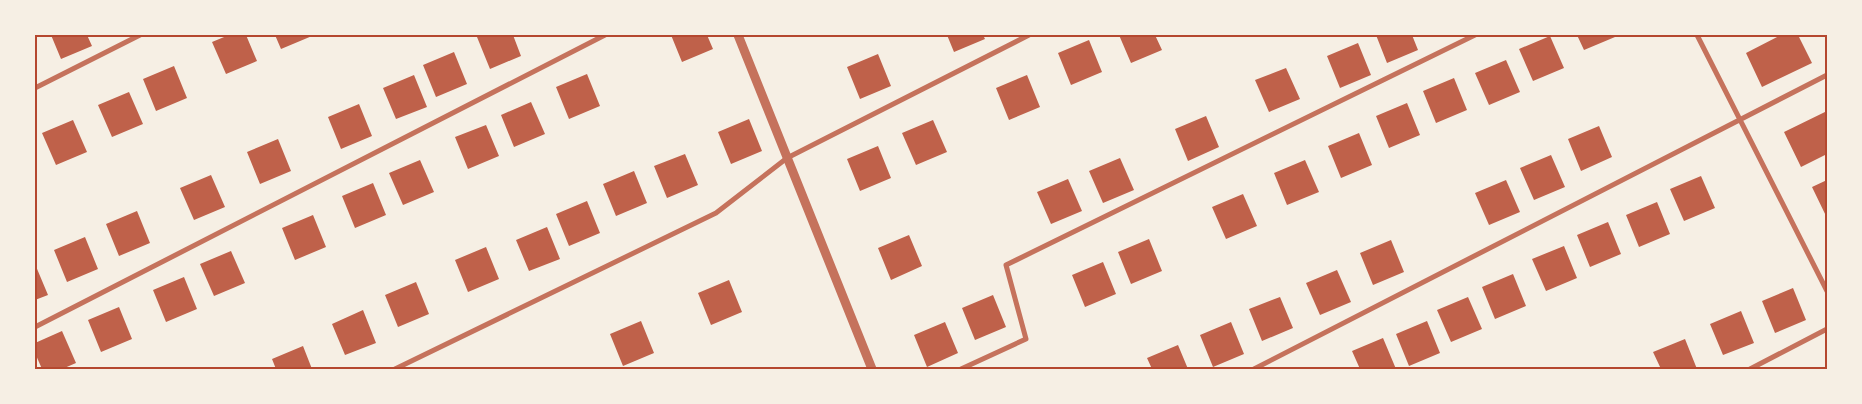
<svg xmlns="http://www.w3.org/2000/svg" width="1862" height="404" font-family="Commissioner,sans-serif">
	<rect width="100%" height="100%" fill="#f6efe4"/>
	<!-- building -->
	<path fill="#bf614a" d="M51 35H87L92 46 61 59Z
		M229 35H246L257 61 226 74 212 42Z
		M275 35H311L312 36 281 49Z
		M483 35H513L521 56 490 69 477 37Z
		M671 35H707L713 49 682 62Z
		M947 35H983L985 39 954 52Z
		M1119 35H1155L1162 50 1131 63Z
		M1376 35H1412L1418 50 1387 63Z
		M1577 35H1614L1615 37 1584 50Z
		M1781 35H1798L1812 63 1762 87 1746 53Z
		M1550 36 1564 68 1533 81 1519 49Z
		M1089 40 1102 72 1071 85 1058 53Z
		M1358 43 1371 75 1340 88 1327 56Z
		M454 52 467 84 436 97 423 65Z
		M878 54 891 86 860 99 847 67Z
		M1506 60 1520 92 1489 105 1475 73Z
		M174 66 187 98 156 111 143 79Z
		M1286 68 1300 99 1269 112 1255 80Z
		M587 74 600 106 569 119 556 87Z
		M414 75 427 107 396 119 383 88Z
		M1027 75 1040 107 1009 120 996 88Z
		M1454 78 1467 110 1436 123 1423 91Z
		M129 92 143 124 112 137 98 105Z
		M531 102 545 134 514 147 501 115Z
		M1407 103 1420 135 1389 148 1376 116Z
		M359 104 372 136 341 149 328 117Z
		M1827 111V154L1801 167 1784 132Z
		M1206 116 1219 147 1188 161 1175 129Z
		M749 119 762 151 731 164 718 132Z
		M73 120 87 152 56 165 42 133Z
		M933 120 947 152 916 165 902 133Z
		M486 125 499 156 468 169 455 137Z
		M1599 126 1612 157 1581 171 1568 139Z
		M1359 133 1372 165 1341 178 1328 146Z
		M278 139 291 171 260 184 247 152Z
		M878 146 891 178 860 191 847 159Z
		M685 154 698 185 667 198 654 166Z
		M1551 155 1565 187 1534 200 1520 168Z
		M1120 158 1134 190 1103 203 1089 171Z
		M420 160 434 192 403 205 389 173Z
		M1305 160 1319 192 1287 205 1274 173Z
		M634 171 647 203 616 216 603 184Z
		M211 175 225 207 194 220 180 188Z
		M1701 176 1715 208 1684 221 1670 189Z
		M1068 179 1082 211 1051 224 1037 192Z
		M1506 180 1520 212 1489 225 1475 193Z
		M1827 180V218L1812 187Z
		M373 183 386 215 355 228 342 196Z
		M1243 194 1257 226 1226 239 1212 207Z
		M587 201 600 233 569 246 556 214Z
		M1657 202 1670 234 1639 247 1626 215Z
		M137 211 150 243 119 256 106 224Z
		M313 215 326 247 295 260 282 228Z
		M1608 222 1621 254 1590 267 1577 235Z
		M547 227 560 259 529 271 516 240Z
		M909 235 922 266 891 280 878 248Z
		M85 237 98 269 67 282 54 250Z
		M1149 239 1162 271 1131 284 1118 252Z
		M1391 240 1404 272 1373 285 1360 253Z
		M1564 246 1577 278 1546 291 1532 259Z
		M486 247 499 279 468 292 455 260Z
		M231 251 245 283 214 296 200 264Z
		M1103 262 1116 294 1085 307 1072 275Z
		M35 264 48 295 35 300Z
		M1337 270 1351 302 1320 315 1306 283Z
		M1513 274 1526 306 1495 319 1482 287Z
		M184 277 197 309 166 322 153 290Z
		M729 280 742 312 711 325 698 293Z
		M416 282 429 314 398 327 385 295Z
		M1793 288 1806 320 1775 333 1762 301Z
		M993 295 1006 327 975 340 962 308Z
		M1280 297 1293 328 1262 341 1249 309Z
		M1468 297 1482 329 1451 342 1437 310Z
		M119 307 132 339 101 352 88 320Z
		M363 310 376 343 345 355 332 324Z
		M1741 311 1754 343 1723 355 1710 324Z
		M641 321 654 353 623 366 610 334Z
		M1427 321 1440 353 1409 366 1396 334Z
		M945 322 958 353 927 367 914 335Z
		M1231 322 1244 354 1213 367 1200 335Z
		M62 331 76 363 62 369H42L35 353V343Z
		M1383 338 1396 369H1360L1352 351Z
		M1685 339 1697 369H1661L1653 352Z
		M1178 345 1188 369H1152L1147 358Z
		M303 346 312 369H276L272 359Z"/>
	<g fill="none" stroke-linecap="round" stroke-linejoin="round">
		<!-- minor -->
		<path stroke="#c5725c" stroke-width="5" d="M1697 35 1827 291
			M35 88 140 35
			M35 327 605 35
			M395 369 716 213 787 158 1029 35
			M961 369 1026 339 1006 265 1475 35
			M1254 369 1827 75
			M1750 369 1827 329"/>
		<!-- tertiary -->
		<path stroke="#c5725c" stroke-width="9" d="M738 35 872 369"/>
	</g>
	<!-- border -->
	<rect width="1862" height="404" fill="none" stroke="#f6efe4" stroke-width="72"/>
	<rect x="36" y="36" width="1790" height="332" fill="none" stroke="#b5482f" stroke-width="2"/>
</svg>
